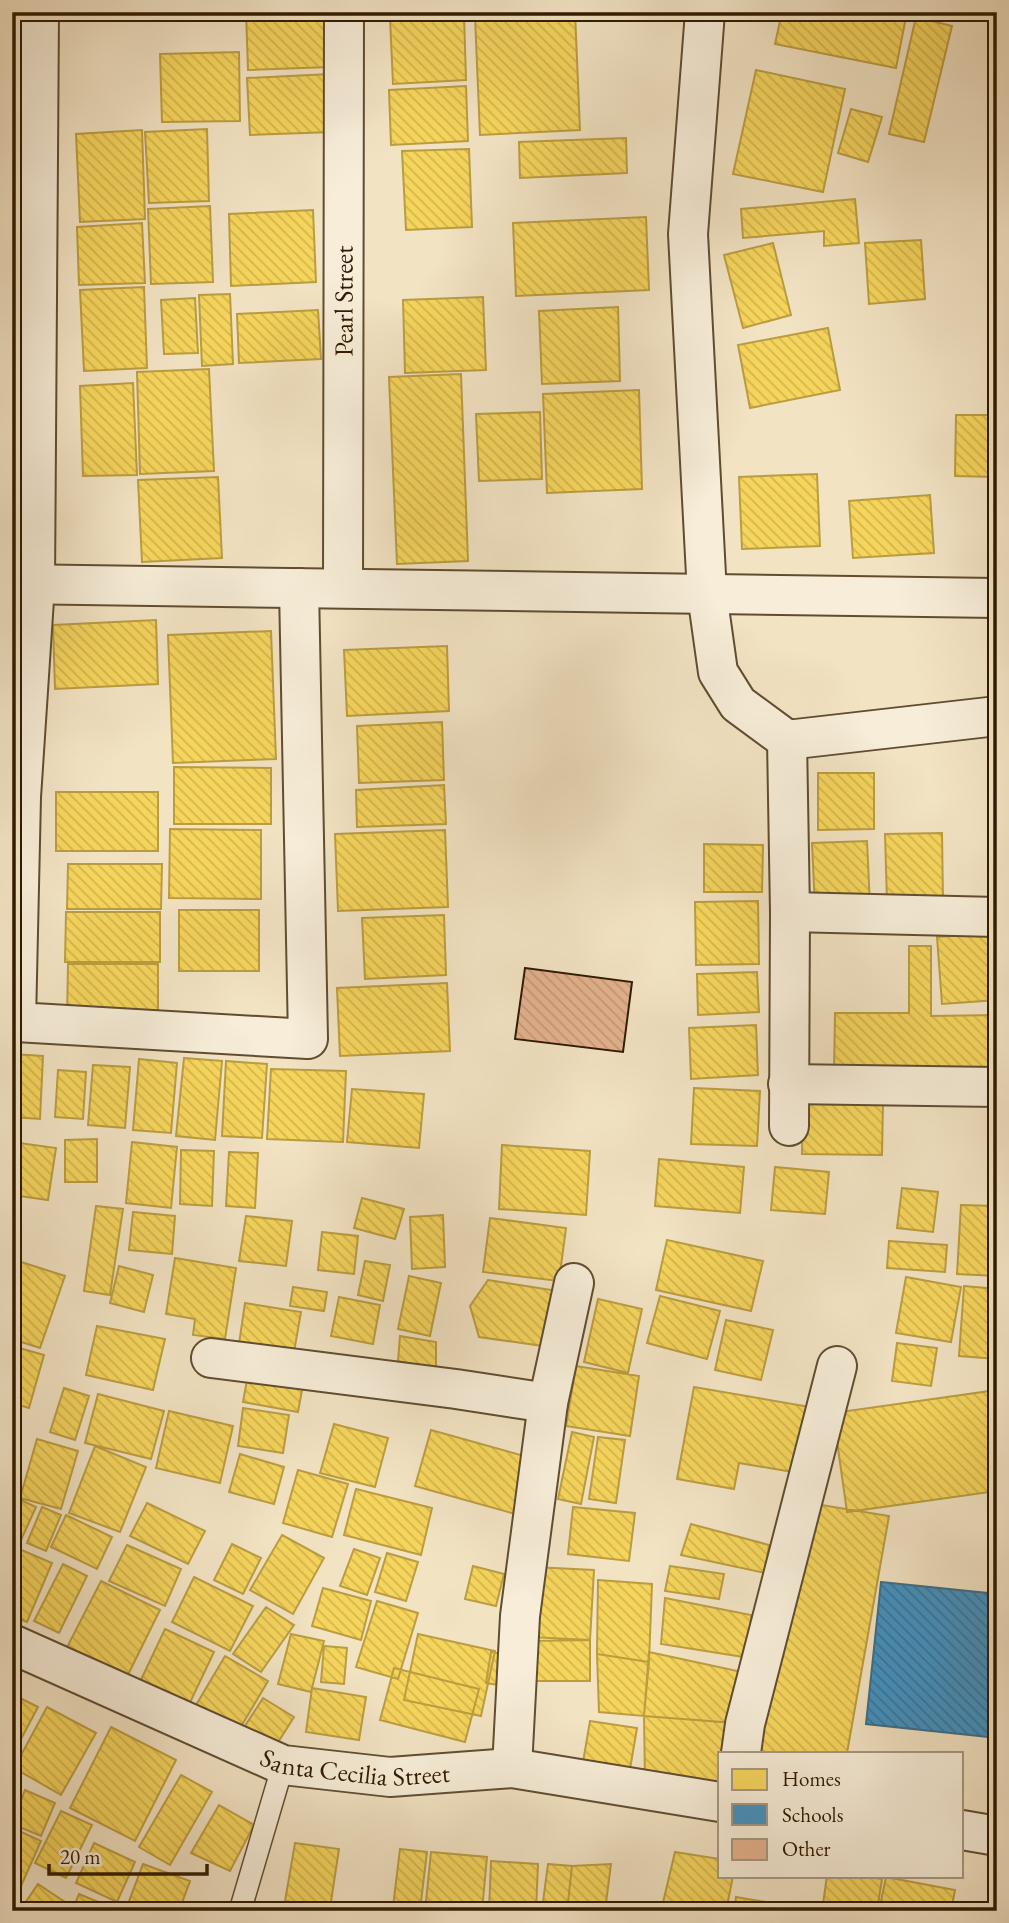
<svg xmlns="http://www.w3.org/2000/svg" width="1009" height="1923" font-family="'EB Garamond',serif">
	<defs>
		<pattern id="homes-back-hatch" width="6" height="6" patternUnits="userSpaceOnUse" patternTransform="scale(1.75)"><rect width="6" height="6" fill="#f6d55c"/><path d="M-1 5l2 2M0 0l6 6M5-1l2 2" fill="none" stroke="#d3b64e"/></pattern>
		<pattern id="schools-back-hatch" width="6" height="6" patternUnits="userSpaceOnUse" patternTransform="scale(1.75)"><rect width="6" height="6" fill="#4393c3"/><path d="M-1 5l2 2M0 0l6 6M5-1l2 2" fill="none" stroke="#38779c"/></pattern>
		<pattern id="building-back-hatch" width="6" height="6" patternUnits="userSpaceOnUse" patternTransform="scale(1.75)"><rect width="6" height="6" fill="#e4b28e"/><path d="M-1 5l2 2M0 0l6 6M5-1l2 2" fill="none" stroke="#c49879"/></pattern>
	</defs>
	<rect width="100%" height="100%" fill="#f2e3c3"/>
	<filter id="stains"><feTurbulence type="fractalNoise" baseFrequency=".00286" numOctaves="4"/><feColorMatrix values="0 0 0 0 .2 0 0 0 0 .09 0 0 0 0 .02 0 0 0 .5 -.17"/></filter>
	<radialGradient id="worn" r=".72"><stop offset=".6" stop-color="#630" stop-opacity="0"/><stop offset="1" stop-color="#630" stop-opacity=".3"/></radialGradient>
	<!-- homes -->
	<path fill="url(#homes-back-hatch)" stroke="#bb9d40" stroke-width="2" d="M246 12H328L330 67 248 70Z
		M575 12 580 130 480 135 475 17Z
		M782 12H907L896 68 775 44Z
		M464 14 466 80 393 84 390 18Z
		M916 17 952 26 924 142 889 134Z
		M239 52 240 121 162 122 160 54Z
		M756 70 845 89 823 192 733 174Z
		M330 74 333 132 250 135 247 78Z
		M466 86 468 141 391 145 389 90Z
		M851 109 882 117 868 162 838 153Z
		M207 129 209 201 149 203 145 132Z
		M142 130 145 219 80 222 76 134Z
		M626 138 627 173 520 178 519 142Z
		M469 149 472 227 406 230 402 151Z
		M12 191H21L24 276H12Z
		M855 199 859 243 824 246V231L743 238 741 209Z
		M210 206 213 282 151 284 148 209Z
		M313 210 316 282 231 286 229 214Z
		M646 217 649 290 516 296 513 223Z
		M142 223 145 283 79 285 77 227Z
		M921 240 925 299 869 304 865 243Z
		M773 243 791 315 743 328 724 255Z
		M144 287 147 368 84 371 80 290Z
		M230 294 233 364 202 366 199 295Z
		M483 297 486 370 405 373 403 300Z
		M195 298 198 353 164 354 161 300Z
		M618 307 620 381 542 384 539 311Z
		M318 310 321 359 239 363 237 314Z
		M828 328 840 390 750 408 738 345Z
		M209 369 214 471 140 474 137 372Z
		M461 374 468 561 397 564 389 377Z
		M133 383 137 475 83 476 80 386Z
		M639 390 642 489 547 493 543 394Z
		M540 412 542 479 479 481 476 414Z
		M956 415H997V477L955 476Z
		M817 474 820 546 742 549 739 477Z
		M218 477 222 558 142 562 138 480Z
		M12 481H29L33 567 12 568Z
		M930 495 934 553 853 558 849 501Z
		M156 620 158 684 55 689 53 625Z
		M271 631 276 759 173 763 168 635Z
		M447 646 449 711 347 716 344 650Z
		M442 722 444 780 359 783 357 726Z
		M174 767 271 768V824H174Z
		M818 773H874V829L818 830Z
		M444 785 446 824 357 827 356 790Z
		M56 792H158V851H56Z
		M170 829 261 830V899L169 898Z
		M445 830 448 907 338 911 335 834Z
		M942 833 943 901 887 902 885 834Z
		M867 841 870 906 815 908 812 843Z
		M704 844 763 845 762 892H704Z
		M68 864H162L161 909H67Z
		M758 901 759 964 696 965 695 902Z
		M179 910H259V971H179Z
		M66 912H160V962H65Z
		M444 915 446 975 365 979 362 918Z
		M997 933V1000L942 1004 937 937Z
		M909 946H931V1016L997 1015V1072H834L835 1013H909Z
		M68 964H158V1019H67Z
		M757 972 759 1012 698 1015 697 974Z
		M447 983 450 1051 340 1056 337 988Z
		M756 1025 758 1075 691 1079 689 1028Z
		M12 1054 43 1056 40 1119 12 1117Z
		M184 1058 222 1061 215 1140 176 1136Z
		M139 1059 177 1063 171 1133 133 1130Z
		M226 1061 267 1064 262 1138 222 1136Z
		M93 1065 130 1067 125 1128 88 1125Z
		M271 1069 346 1071 343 1142 267 1139Z
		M58 1070 86 1072 83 1119 55 1117Z
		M694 1088 760 1091 757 1146 691 1144Z
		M352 1089 424 1094 419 1148 347 1142Z
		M803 1101 883 1103 882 1155 802 1154Z
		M990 1115H997V1182L991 1183Z
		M97 1139V1182H65V1140Z
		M12 1142 56 1148 48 1200 12 1195Z
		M132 1142 177 1147 171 1208 126 1203Z
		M502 1145 590 1151 586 1215 499 1209Z
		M181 1150 214 1151 212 1206 180 1204Z
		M229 1152 258 1153 255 1208 226 1206Z
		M659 1159 744 1167 740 1213 655 1206Z
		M775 1167 829 1172 825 1214 771 1210Z
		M902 1188 938 1192 933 1232 897 1228Z
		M362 1198 404 1209 395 1239 354 1228Z
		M961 1205 997 1206V1276L957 1274Z
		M96 1206 123 1209 110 1295 84 1291Z
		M133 1212 175 1216 172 1254 129 1250Z
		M443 1215 445 1267 412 1269 410 1217Z
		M246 1216 292 1221 286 1266 239 1261Z
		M490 1218 566 1228 559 1281 483 1272Z
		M322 1232 358 1236 354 1274 318 1270Z
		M667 1240 763 1261 751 1311 656 1290Z
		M889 1241 947 1245 945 1272 887 1268Z
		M175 1258 236 1268 225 1339 193 1335 195 1319 166 1314Z
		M15 1260 65 1276 40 1348 12 1339V1270Z
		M365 1261 390 1265 383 1301 358 1295Z
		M119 1266 153 1275 144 1312 110 1303Z
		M409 1276 441 1283 430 1336 398 1329Z
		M906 1277 961 1287 951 1342 896 1333Z
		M488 1280 558 1291 550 1347 479 1337 470 1306Z
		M964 1286 997 1289V1359L959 1356Z
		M293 1287 327 1292 324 1311 290 1306Z
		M660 1296 720 1311 707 1359 647 1343Z
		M339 1297 380 1305 373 1344 331 1336Z
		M598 1299 642 1309 628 1373 584 1362Z
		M245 1303 301 1312 294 1352 239 1344Z
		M726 1320 773 1330 761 1380 715 1370Z
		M97 1326 165 1339 153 1390 86 1375Z
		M400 1336 436 1342V1370L398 1361Z
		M897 1343 937 1348 931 1386 892 1381Z
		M12 1346 44 1355 29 1408 12 1403Z
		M576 1366 639 1376 630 1436 566 1426Z
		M249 1369 304 1379 298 1412 243 1402Z
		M694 1387 810 1407 799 1473 739 1463 734 1489 677 1479Z
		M64 1388 89 1396 75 1440 50 1432Z
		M997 1390V1491L847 1512 833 1413Z
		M98 1394 164 1411 151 1459 85 1443Z
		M243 1408 289 1415 283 1453 238 1446Z
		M169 1411 233 1426 220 1483 156 1468Z
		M334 1424 388 1438 375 1487 320 1473Z
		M431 1430 535 1459 519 1515 415 1486Z
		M572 1432 594 1437 581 1504 558 1499Z
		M598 1437 625 1440 616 1503 589 1499Z
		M37 1439 78 1451 61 1509 20 1498Z
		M95 1446 146 1467 120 1532 69 1513Z
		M240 1454 284 1467 274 1504 229 1492Z
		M298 1470 348 1484 332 1537 283 1523Z
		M356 1489 432 1508 421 1555 344 1535Z
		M12 1496 36 1507 21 1540 12 1536Z
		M803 1502 889 1516 847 1753H758Z
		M147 1503 205 1531 188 1564 130 1536Z
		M42 1507 61 1515 46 1551 27 1543Z
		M573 1507 635 1513 629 1561 568 1554Z
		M66 1515 112 1537 97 1569 51 1547Z
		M691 1524 769 1545 765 1573 681 1555Z
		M282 1535 324 1558 293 1614 250 1590Z
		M232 1544 261 1558 243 1594 214 1580Z
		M127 1545 181 1569 165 1606 109 1581Z
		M12 1546 52 1563 27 1622 12 1616Z
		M354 1549 380 1558 367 1595 340 1586Z
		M387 1553 418 1562 406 1601 375 1592Z
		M63 1564 87 1576 59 1633 34 1621Z
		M473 1566 504 1574 496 1606 465 1599Z
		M670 1566 724 1574 719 1599 665 1591Z
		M533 1567 594 1570 590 1640 530 1637Z
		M194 1577 253 1606 230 1651 172 1622Z
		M598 1580 652 1584 649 1662 597 1654Z
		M101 1581 160 1610 124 1683 64 1653Z
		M323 1588 371 1601 361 1640 312 1626Z
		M665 1598 751 1615 750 1658 661 1644Z
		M377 1601 418 1613 398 1679 356 1667Z
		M266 1607 294 1625 261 1672 233 1654Z
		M165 1629 214 1652 186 1711 137 1688Z
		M291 1634 324 1641 311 1692 278 1684Z
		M418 1634 495 1651 481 1716 404 1700Z
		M590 1640V1681H528V1641Z
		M324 1646 347 1648 344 1684 321 1682Z
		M491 1652 511 1656 505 1686 486 1683Z
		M649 1652 742 1672 734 1723 644 1716Z
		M597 1654 649 1662 644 1716 599 1712Z
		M225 1656 268 1681 232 1742 189 1717Z
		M394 1668 479 1689 465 1742 380 1720Z
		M312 1688 366 1697 359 1740 306 1732Z
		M12 1694 38 1707 12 1756Z
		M263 1698 294 1717 277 1744 245 1726Z
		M47 1707 96 1733 61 1795 14 1768Z
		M644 1716 734 1723 729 1753H720V1796L645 1780Z
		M590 1721 637 1728 629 1775 582 1768Z
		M111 1727 176 1760 135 1841 70 1808Z
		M181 1775 212 1792 170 1865 139 1847Z
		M25 1790 55 1803 41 1836 12 1824Z
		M219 1805 254 1825 230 1871 191 1853Z
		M61 1811 92 1825 66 1878 35 1863Z
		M17 1830 41 1841 14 1902 12 1842Z
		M94 1843 135 1862 117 1902 76 1883Z
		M295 1843 339 1849 330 1908 285 1901Z
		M400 1849 427 1852 420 1910 393 1907Z
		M431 1852 487 1857 482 1911H425Z
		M675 1852 720 1859V1876H733L726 1911H661Z
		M491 1861 538 1864 536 1911H489Z
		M143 1864 190 1881 179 1911H146L128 1904Z
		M548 1864 572 1866 567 1911 542 1909Z
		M611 1864 605 1911H567L572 1866Z
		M827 1876H859L882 1879 877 1911H822Z
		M886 1877 955 1890 951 1911H879Z
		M38 1884 65 1902 59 1911H24L21 1909Z
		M79 1894 120 1911H72Z
		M736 1897 772 1903 771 1911H734Z"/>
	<!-- schools -->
	<path fill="url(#schools-back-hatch)" stroke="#3d6f88" stroke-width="2" d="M881 1582 997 1594V1738L866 1724Z"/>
	<!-- building -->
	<path fill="url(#building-back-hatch)" stroke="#301b00" stroke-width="2" d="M525 968 632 982 623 1052 515 1039Z"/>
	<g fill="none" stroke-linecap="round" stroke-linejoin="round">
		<!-- lane casing -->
		<g stroke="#604d31" stroke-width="24">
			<path id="lane" d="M240 1911 283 1765"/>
		</g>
		<!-- street casing -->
		<g stroke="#604d31" stroke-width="42">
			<g id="street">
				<path d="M39 12 35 584 21 797 16 1022 308 1039 299 588"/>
				<path d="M705 12 688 234 707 594 718 672 738 704 787 740 790 912 789 1126"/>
				<path d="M12 584 997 598"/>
				<path id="s1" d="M343 588 344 12"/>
				<path d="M787 740 997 716"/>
				<path d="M790 912 997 917"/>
				<path d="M788 1084 997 1087"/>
				<path d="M211 1358 456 1389 548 1403"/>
				<path id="s2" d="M12 1644 283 1765 390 1777 512 1768 720 1802"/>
				<path d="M741 1753 745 1724 837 1366"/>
				<path d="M512 1768 520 1616 548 1403 574 1283"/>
				<path d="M962 1830 997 1836"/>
			</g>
		</g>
		<!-- lane -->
		<use href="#lane" stroke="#f7edd8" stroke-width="21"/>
		<!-- street -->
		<use href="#street" stroke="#f7edd8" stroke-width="38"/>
	</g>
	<g text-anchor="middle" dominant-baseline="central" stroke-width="7" stroke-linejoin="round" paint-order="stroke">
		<!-- street labels -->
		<g font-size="26" fill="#301b00" stroke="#f7edd8">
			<text stroke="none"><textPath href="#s1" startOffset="287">Pearl Street</textPath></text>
			<text stroke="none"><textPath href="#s2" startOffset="369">Santa Cecilia Street</textPath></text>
		</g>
	</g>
	<!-- margin -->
	<rect width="1009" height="1923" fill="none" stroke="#f2e3c3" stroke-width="42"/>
	<rect x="14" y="14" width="981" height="1895" fill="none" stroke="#301b00" stroke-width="3.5"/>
	<rect x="21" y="21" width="967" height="1881" fill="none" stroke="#301b00" stroke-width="2"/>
	<!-- legend -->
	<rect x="718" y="1752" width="245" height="126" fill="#f7edd8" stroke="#a79982" stroke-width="2"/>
	<rect x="732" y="1769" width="35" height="21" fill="#f6d55c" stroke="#a79982" stroke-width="2"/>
	<text x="782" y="1786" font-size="21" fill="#301b00">Homes</text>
	<rect x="732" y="1804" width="35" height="21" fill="#4393c3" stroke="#a79982" stroke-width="2"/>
	<text x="782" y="1822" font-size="21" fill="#301b00">Schools</text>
	<rect x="732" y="1839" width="35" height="21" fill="#e4b28e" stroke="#a79982" stroke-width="2"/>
	<text x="782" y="1856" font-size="21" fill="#301b00">Other</text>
	<!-- scale -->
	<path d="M49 1864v10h158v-10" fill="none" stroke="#301b00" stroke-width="3.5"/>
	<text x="60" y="1864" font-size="21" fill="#301b00" stroke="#f7edd8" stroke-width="5" paint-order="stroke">20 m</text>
	<rect width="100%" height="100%" filter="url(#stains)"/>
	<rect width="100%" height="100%" fill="url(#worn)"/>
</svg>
